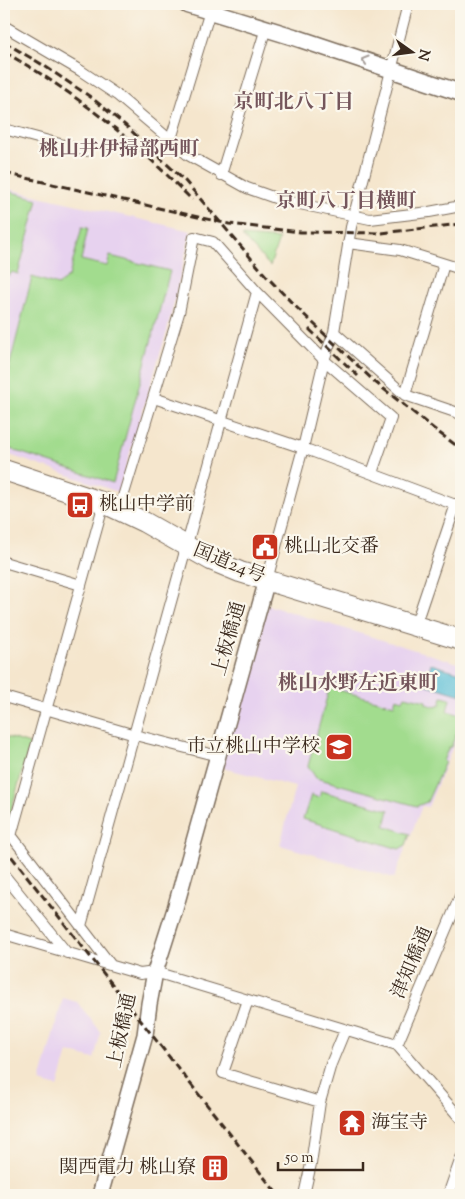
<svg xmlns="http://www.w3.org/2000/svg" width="465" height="1199" font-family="'Sorts Mill Goudy','Noto Serif JP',serif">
	<rect width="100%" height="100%" fill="#fbf7ec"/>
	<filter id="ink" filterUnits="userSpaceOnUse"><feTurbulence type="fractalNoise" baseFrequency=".02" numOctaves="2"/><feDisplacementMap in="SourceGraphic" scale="10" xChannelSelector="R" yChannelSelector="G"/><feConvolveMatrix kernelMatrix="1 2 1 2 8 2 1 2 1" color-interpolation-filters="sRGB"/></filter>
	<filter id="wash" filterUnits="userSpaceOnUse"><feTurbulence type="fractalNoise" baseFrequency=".0096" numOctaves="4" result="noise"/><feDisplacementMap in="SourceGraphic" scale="20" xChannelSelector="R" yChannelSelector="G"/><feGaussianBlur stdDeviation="1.12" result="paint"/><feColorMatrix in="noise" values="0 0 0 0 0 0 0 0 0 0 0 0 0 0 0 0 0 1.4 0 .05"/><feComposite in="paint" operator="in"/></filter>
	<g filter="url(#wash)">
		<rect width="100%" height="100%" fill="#f5e6cd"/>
		<!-- built -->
		<path fill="#e7d2ef" d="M4 188 191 231 167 331 118 492 4 453Z
			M267 605 461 664V727L428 807 422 806 394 878 280 845 295 787 220 767Z
			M63 998 77 1002 101 1032 94 1059 68 1052 58 1087 40 1082Z"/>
		<!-- green -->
		<path fill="#a2dc8e" stroke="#6e8356" d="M4 190 38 199 18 274 12 272 10 275 4 274Z
			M82 227 88 228 81 260 107 266 110 256 170 271 113 483 4 447V387L32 277 58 285 69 276Z
			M242 236 279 239 270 266Z
			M332 678 336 680 335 689 394 705 396 698 403 700 405 696 426 701V704L437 707 438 704 440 705 442 697 450 699 447 711 461 715 460 719 461 722 451 747H449L443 761 445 762 427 802 417 806 316 778 308 766Z
			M4 736 30 744 8 821H4Z
			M321 791 389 810 385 826 410 834 406 845 399 849 303 819 311 795 319 798Z"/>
		<!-- water -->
		<path fill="#59bed7" stroke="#4a747a" d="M431 664 461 673V696V695L425 684Z"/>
	</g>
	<g filter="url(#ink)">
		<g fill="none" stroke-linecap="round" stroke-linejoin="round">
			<!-- street casing -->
			<g stroke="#7c6c5b" stroke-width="12">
				<path id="street" d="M4 26 81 71 117 95 188 155 247 188 281 200 370 219 429 212 461 206
					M4 129 86 151
					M171 139 210 11
					M221 175 266 28
					M348 243 400 250 461 269
					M334 332 405 395 461 414
					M405 395 444 264
					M154 398 303 448 461 507
					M119 510 179 313 194 237 213 242 257 292 324 360 391 418 372 473
					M4 562 81 585
					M267 580 303 448 324 360 334 332 351 227 408 4
					M415 626 456 504
					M4 697 135 735 218 756
					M4 826 110 964
					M11 836 104 503
					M4 875 67 953
					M81 926 257 292
					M4 934 140 974 155 972 397 1045 461 1119
					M248 1000 223 1073 320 1102
					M397 1045 461 894
					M304 1195 311 1164 320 1102 331 1064 345 1030
					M448 1195 461 1158"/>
			</g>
			<!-- secondary casing -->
			<g stroke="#7c6c5b" stroke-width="18">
				<path id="secondary" d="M100 1195 145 1035 149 1004 155 972 175 909 267 580"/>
			</g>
			<!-- primary casing -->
			<g stroke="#7c6c5b" stroke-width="19">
				<path id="primary" d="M187 4 294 37 461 93"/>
			</g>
			<!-- highway casing -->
			<g stroke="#7c6c5b" stroke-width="22">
				<path id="highway" d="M4 470 104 503 144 522 211 560 240 572 461 640"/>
			</g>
			<!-- street -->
			<use href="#street" stroke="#fff" stroke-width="10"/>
			<!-- secondary -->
			<use href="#secondary" stroke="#fff" stroke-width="15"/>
			<!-- primary -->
			<use href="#primary" stroke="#fff" stroke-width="16"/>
			<!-- highway -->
			<use href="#highway" stroke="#fff" stroke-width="20"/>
			<!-- rail -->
			<path stroke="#3b2a1e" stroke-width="3" stroke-dasharray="8 4" stroke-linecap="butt" d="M4 42 43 65 92 98 126 126 185 181 268 278 294 305 375 382 434 429 461 449
				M4 52C73 90 137 143 192 200
				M4 173 229 224 301 232 381 233 461 224
				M309 329 358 376
				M4 847 278 1195"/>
		</g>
		<!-- one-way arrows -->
		<defs><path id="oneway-chevron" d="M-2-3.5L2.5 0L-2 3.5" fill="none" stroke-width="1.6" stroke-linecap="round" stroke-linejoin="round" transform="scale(1.25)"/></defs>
		<use stroke="#a79f9a" href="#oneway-chevron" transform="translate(365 60) rotate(-163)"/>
	</g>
	<!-- icons -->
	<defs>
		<g id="bus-square" transform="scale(1.4375)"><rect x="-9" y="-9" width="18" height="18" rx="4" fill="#c8321e" stroke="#fbf7ec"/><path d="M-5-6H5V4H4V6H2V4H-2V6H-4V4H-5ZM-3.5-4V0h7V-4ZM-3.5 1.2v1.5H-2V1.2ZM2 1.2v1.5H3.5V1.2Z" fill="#fff"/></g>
		<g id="civic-square" transform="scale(1.4375)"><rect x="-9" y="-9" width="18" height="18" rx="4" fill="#c8321e" stroke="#fbf7ec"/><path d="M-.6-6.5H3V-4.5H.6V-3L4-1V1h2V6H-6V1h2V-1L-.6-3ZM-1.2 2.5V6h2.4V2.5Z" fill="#fff"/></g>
		<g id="school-square" transform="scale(1.4375)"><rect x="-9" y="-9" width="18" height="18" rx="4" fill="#c8321e" stroke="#fbf7ec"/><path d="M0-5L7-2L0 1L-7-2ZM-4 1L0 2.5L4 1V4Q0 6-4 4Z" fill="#fff"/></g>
		<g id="temple-square" transform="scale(1.4375)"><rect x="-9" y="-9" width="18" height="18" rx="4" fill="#c8321e" stroke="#fbf7ec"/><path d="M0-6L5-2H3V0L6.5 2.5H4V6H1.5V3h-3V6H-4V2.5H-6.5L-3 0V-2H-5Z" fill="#fff"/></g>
		<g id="building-square" transform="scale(1.4375)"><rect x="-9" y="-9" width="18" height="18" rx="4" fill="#c8321e" stroke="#fbf7ec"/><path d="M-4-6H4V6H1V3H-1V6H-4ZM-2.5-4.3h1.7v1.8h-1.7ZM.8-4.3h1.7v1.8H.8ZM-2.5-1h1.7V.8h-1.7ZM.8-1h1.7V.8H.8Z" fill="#fff"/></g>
	</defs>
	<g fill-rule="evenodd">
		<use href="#bus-square" x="80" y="505"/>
		<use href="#civic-square" x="265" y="547"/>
		<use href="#school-square" x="339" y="747"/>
		<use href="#temple-square" x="352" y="1123"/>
		<use href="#building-square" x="215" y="1168"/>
	</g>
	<g text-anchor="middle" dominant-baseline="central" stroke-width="4.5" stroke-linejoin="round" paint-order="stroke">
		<!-- poi labels -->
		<g font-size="19" fill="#3b2a1e" stroke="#fbf7ec" text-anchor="start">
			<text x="99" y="505">桃山中学前</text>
			<text x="284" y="547">桃山北交番</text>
			<text x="320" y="747" text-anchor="end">市立桃山中学校</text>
			<text x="371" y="1123">海宝寺</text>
			<text x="196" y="1168" text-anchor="end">関西電力 桃山寮</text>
		</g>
		<!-- street labels -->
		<g font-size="19" fill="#3b2a1e" stroke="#fbf7ec">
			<text transform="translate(229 564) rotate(22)">国道24号</text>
			<text transform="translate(230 639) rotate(-74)">上板橋通</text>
			<text transform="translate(413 963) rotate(-67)">津知橋通</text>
			<text transform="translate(123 1031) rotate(-78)">上板橋通</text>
		</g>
		<!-- neighbourhood labels -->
		<g font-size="20" font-weight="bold" fill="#75565c" stroke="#fbf7ec">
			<text x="294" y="103">京町北八丁目</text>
			<text x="119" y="150">桃山井伊掃部西町</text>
			<text x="346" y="202">京町八丁目横町</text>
			<text x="358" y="684">桃山水野左近東町</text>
		</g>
	</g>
	<!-- margin -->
	<rect width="465" height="1199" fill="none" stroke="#fbf7ec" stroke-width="20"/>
	<!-- north arrow -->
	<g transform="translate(412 52) rotate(104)" stroke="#fbf7ec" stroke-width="4" paint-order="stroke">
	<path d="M0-4L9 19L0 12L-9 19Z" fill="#3b2a1e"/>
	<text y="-8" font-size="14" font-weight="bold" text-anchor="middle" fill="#3b2a1e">N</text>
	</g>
	<!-- scale -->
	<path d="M278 1162v8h85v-8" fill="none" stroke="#3b2a1e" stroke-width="2.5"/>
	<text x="285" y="1162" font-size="15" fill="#3b2a1e" stroke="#fbf7ec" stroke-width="4" paint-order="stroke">50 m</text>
</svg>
